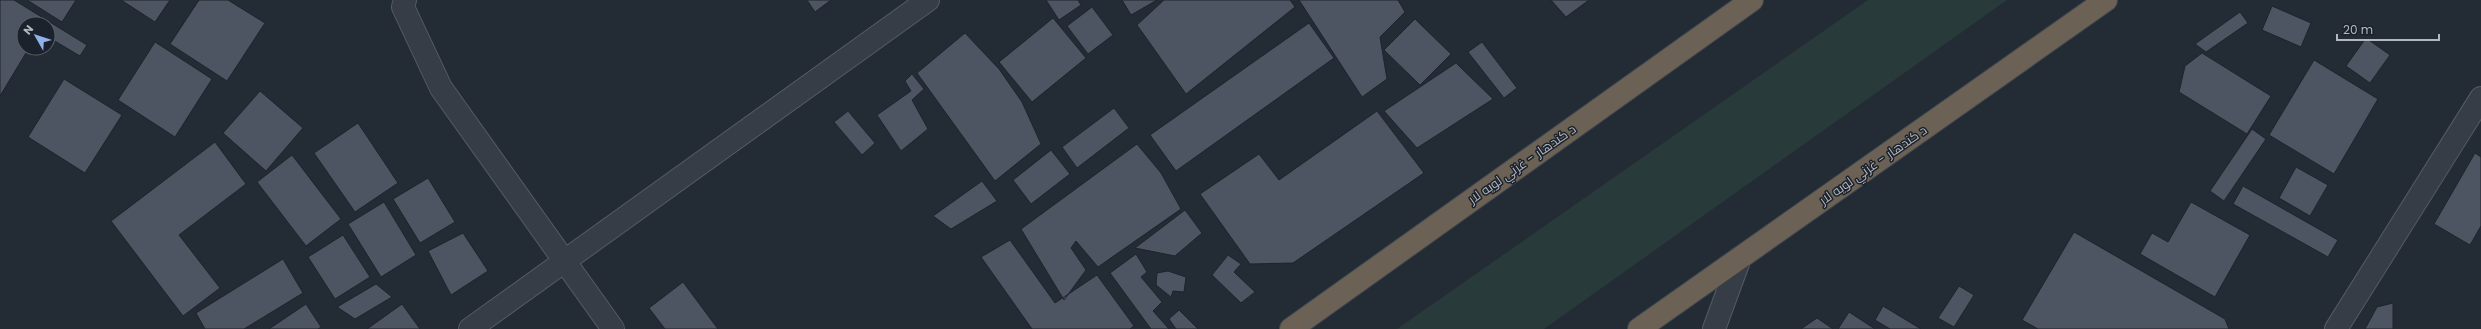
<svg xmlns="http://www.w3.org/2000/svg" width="2481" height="329" font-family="Poppins,Cairo,sans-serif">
	<rect width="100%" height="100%" fill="#232b35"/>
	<!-- green -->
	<path fill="#293a3a" d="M1868 0H2007L1544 329H1397Z"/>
	<!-- building -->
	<path fill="#4c5561" stroke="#1e242d" d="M0 0H14L87 45 80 56 48 37V24H24V48H29L0 96Z
		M27 0H76L62 22Z
		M121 0H170L155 22Z
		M199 0H228L265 23 227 81 170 44Z
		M807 0H831L815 12Z
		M1046 0H1078L1081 5 1059 20Z
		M1122 0H1157L1131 15Z
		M1164 0H1290L1295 7 1186 94 1137 25Z
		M1299 0H1398L1405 12 1380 37 1387 79 1362 97Z
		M1551 0H1589L1566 17Z
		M2272 6 2311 23 2301 47 2262 30Z
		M1092 7 1113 35 1088 54 1067 26Z
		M2240 12 2248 23 2206 52 2195 44Z
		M1053 18 1086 58 1032 102 999 62Z
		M1415 19 1451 54 1420 85 1384 50Z
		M1309 23 1334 58 1176 171 1150 135Z
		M965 33 999 69 1022 102 1041 144 995 181 917 73Z
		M2366 38 2390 55 2370 83 2346 66Z
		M155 42 212 79 175 137 118 100Z
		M1482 42 1517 88 1504 98 1468 52Z
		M2202 53 2271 96 2247 134 2179 92 2185 66Z
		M2314 60 2378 99 2334 174 2269 135Z
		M1456 63 1493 99 1417 148 1384 111Z
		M912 74 924 89 912 100 928 129 901 151 877 115 911 91 905 81Z
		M64 79 122 115 85 173 28 137Z
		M260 91 303 128 266 171 223 133Z
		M1114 108 1129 128 1077 168 1062 147Z
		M848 111 875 143 862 155 834 122Z
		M1377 111 1424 173 1293 263 1250 264 1200 194 1259 154 1279 180Z
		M358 123 398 183 355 212 314 153Z
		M2252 129 2266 139 2224 201 2210 191Z
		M215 142 246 184 179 235 220 288 183 316 111 221Z
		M1137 144 1161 173 1181 209 1098 267 1076 241 1071 248 1086 270 1064 300 1021 229Z
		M1051 150 1070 174 1031 204 1013 180Z
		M2475 153 2481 157V226L2470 245 2434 224Z
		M292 155 341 219 306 246 257 182Z
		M2296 167 2328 185 2310 216 2279 198Z
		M428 178 455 222 420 243 393 199Z
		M982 181 997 201 951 229 933 216Z
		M2243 186 2338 240 2328 257 2233 204Z
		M384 202 416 255 381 277 348 224Z
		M2191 202 2250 235 2215 297 2140 254 2152 233 2168 242Z
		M1185 210 1202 233 1175 256 1135 248Z
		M2074 232 2225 319 2229 329H2038L2022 320Z
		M463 233 488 271 451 295 428 251Z
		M343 235 370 277 335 299 308 257Z
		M1010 240 1055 303 1097 275 1134 326 1130 329H1032L981 257Z
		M1136 254 1147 272 1141 277 1162 302 1153 311 1169 329H1151L1110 273Z
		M1228 255 1241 264 1234 272 1255 292 1241 303 1212 275Z
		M283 259 303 293 244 329H205L196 313Z
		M1168 271 1186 277 1184 292 1173 291 1171 297 1156 285 1157 273Z
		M683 282 718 329H665L649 308Z
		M376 284 392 297 355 319 337 307Z
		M1959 286 1974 295 1954 327 1938 318Z
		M2393 303V329H2365L2377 307Z
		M306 304 321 327 318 329H269Z
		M402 304 420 329H367Z
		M1883 306 1921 329H1890L1875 320Z
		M1179 310 1198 329H1176L1169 319Z
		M1849 312 1875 329H1838Z
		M1817 318 1833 329H1801Z"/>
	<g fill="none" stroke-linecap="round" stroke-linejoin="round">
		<!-- minor casing -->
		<g stroke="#545b64" stroke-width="24">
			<path id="minor" d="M405 0 403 7 441 88 613 329
				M470 329 928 0
				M1714 329 1740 258
				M2336 329 2481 98"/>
		</g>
		<!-- highway casing -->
		<g stroke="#414851" stroke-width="24">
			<path id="highway" d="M1291 329 1752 0
				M1639 329 2106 0"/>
		</g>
		<!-- minor -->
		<use href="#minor" stroke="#373d46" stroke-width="22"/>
		<!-- highway -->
		<use href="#highway" stroke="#6b6255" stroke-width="22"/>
	</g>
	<g text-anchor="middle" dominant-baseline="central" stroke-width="3" stroke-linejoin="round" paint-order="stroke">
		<!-- street labels -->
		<g font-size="13" fill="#b1b8c2" stroke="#1c222b">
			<text transform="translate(1522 164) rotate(-35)">د کندهار - غزني لويه لار</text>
			<text transform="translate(1873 165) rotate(-35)">د کندهار - غزني لويه لار</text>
		</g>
	</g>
	<!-- north arrow -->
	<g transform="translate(36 36) rotate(309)"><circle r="19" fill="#1c222b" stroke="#585e67"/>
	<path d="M0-3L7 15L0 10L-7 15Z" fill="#90b1e9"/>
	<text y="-6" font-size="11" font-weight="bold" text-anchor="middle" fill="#b1b8c2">N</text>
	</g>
	<!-- scale -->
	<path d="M2337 34v6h102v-6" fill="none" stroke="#b1b8c2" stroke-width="2"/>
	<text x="2343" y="34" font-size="12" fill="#b1b8c2" stroke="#1c222b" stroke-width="3" paint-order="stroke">20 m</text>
</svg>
